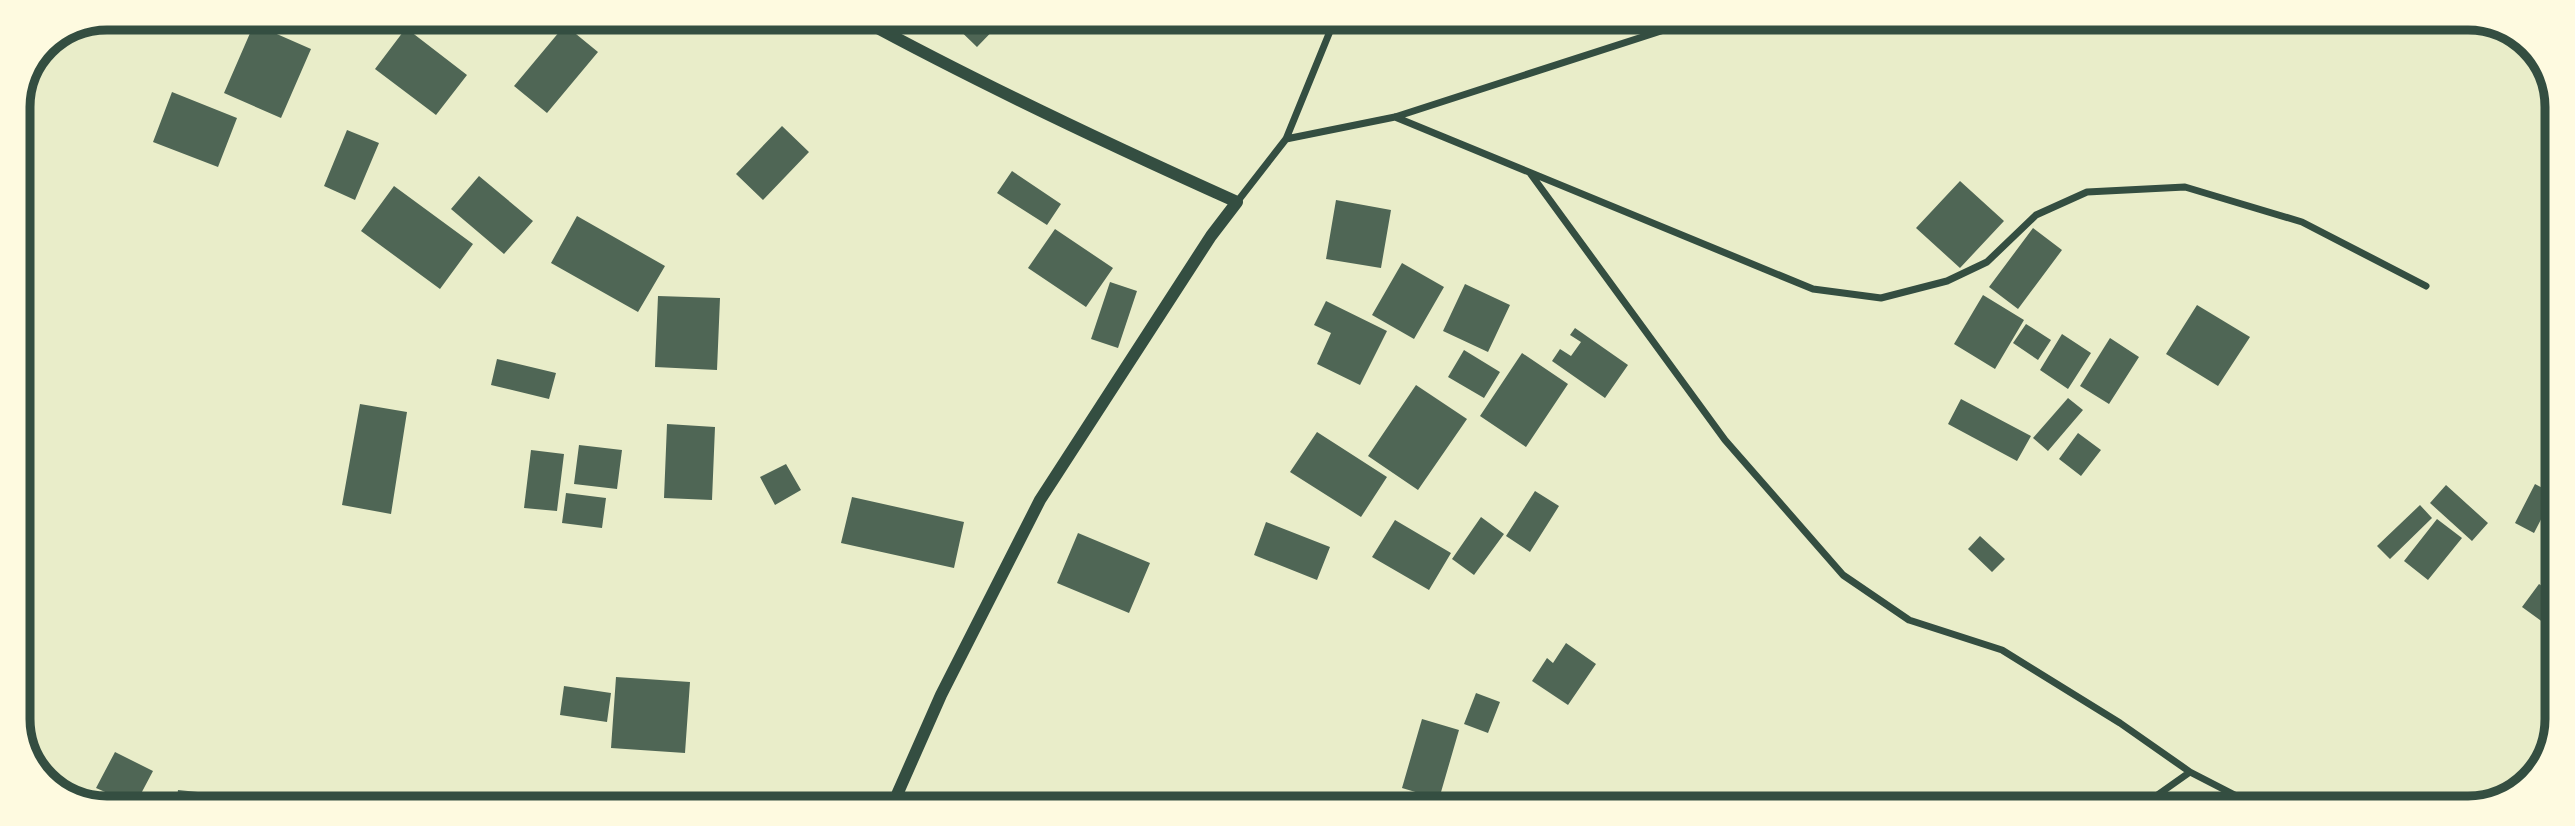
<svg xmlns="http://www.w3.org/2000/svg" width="2575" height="826" font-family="Manrope,sans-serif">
	<rect width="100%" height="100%" fill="#e9edc9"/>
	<!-- building -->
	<path fill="#4f6655" d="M948 19H1004L977 47Z
		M1528 19H1558L1549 33Z
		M2425 21H2452L2442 34Z
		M254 24 311 49 281 118 224 93Z
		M565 25 598 52 547 113 514 86Z
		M406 28 467 75 436 115 375 69Z
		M172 92 237 118 218 167 153 142Z
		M782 126 809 152 763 200 736 174Z
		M347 130 379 143 355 200 324 186Z
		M1012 171 1061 204 1047 225 997 193Z
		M479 176 533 221 504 254 451 209Z
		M1960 181 2004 221 1960 268 1916 228Z
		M394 186 473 244 440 289 361 231Z
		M1336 200 1391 210 1381 268 1326 259Z
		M577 216 665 266 638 312 551 263Z
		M2033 228 2062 250 2018 309 1989 287Z
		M1055 229 1113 268 1086 307 1028 268Z
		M1402 263 1444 287 1414 339 1372 315Z
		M1110 282 1137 291 1118 348 1091 339Z
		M1465 284 1510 305 1488 352 1443 331Z
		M1983 295 2024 320 1995 369 1954 344Z
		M658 296 720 298 717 370 655 367Z
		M1326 301 1387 331 1360 385 1317 364 1331 333 1314 325Z
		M2197 305 2250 337 2218 386 2166 354Z
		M2026 324 2051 340 2038 360 2013 343Z
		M1575 328 1628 365 1605 398 1552 361 1560 349 1571 356 1581 342 1570 335Z
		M2062 334 2091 353 2068 389 2040 370Z
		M2110 338 2139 357 2109 404 2080 386Z
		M1464 350 1500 372 1484 398 1448 377Z
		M1522 353 1568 384 1526 447 1480 416Z
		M497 359 556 373 549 399 491 385Z
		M1416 385 1467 419 1418 490 1368 456Z
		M2068 398 2083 410 2048 451 2033 438Z
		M1961 399 2031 436 2017 461 1948 424Z
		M360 404 407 412 391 514 342 505Z
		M667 424 715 427 712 500 664 498Z
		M1317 432 1387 477 1361 517 1290 472Z
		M2078 433 2101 450 2081 476 2059 459Z
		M579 445 622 450 617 489 574 484Z
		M531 450 564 454 557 511 524 508Z
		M786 464 801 490 775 505 760 477Z
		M2535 484 2554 494 2534 533 2515 523Z
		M2446 485 2488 523 2472 541 2430 503Z
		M1535 491 1559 506 1530 552 1506 536Z
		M566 493 606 498 602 528 562 523Z
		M852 497 964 522 954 568 841 543Z
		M2420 505 2432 518 2390 559 2377 546Z
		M1481 517 1504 534 1474 575 1452 559Z
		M2437 519 2462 538 2428 580 2404 561Z
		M1395 520 1451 553 1429 590 1372 557Z
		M1266 522 1330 547 1317 580 1254 555Z
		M1078 533 1150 563 1129 613 1057 583Z
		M1980 536 2005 559 1992 572 1968 549Z
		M2555 540V564L2543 554Z
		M2539 584 2555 595V631L2522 607Z
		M1566 643 1596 664 1568 705 1532 681 1547 658 1553 663Z
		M616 677 690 682 685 753 611 748Z
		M564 686 611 693 607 722 560 715Z
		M1476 693 1500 702 1488 733 1464 724Z
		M1422 719 1459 730 1439 799 1402 788Z
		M115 752 153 771 135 805 96 788Z
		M178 790 218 794 217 806 176 805Z"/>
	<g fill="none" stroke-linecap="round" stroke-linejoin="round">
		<!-- minor -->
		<path stroke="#344e41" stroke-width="7" d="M1395 117 1813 289 1881 298 1947 281 1987 262 2036 215 2087 192 2185 187 2302 222 2426 286
			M1286 139 1395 117 1695 20
			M1530 173 1725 440 1843 575 1909 620 2002 650 2120 723 2190 772
			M1237 202 1286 139 1335 19
			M2139 808 2190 772 2260 808"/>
		<!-- tertiary -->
		<path stroke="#344e41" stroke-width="12" d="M859 18C982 85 1110 145 1237 202L1211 236 1040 500 941 695 892 806"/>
	</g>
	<!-- crop -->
	<path d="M0 0H2575V826H0ZM107 30H2468A77 77 0 0 1 2545 107V719A77 77 0 0 1 2468 796H107A77 77 0 0 1 30 719V107A77 77 0 0 1 107 30Z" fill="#fefae0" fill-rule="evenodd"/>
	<path fill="none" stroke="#344e41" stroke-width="9" d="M107 30H2468A77 77 0 0 1 2545 107V719A77 77 0 0 1 2468 796H107A77 77 0 0 1 30 719V107A77 77 0 0 1 107 30Z"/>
</svg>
